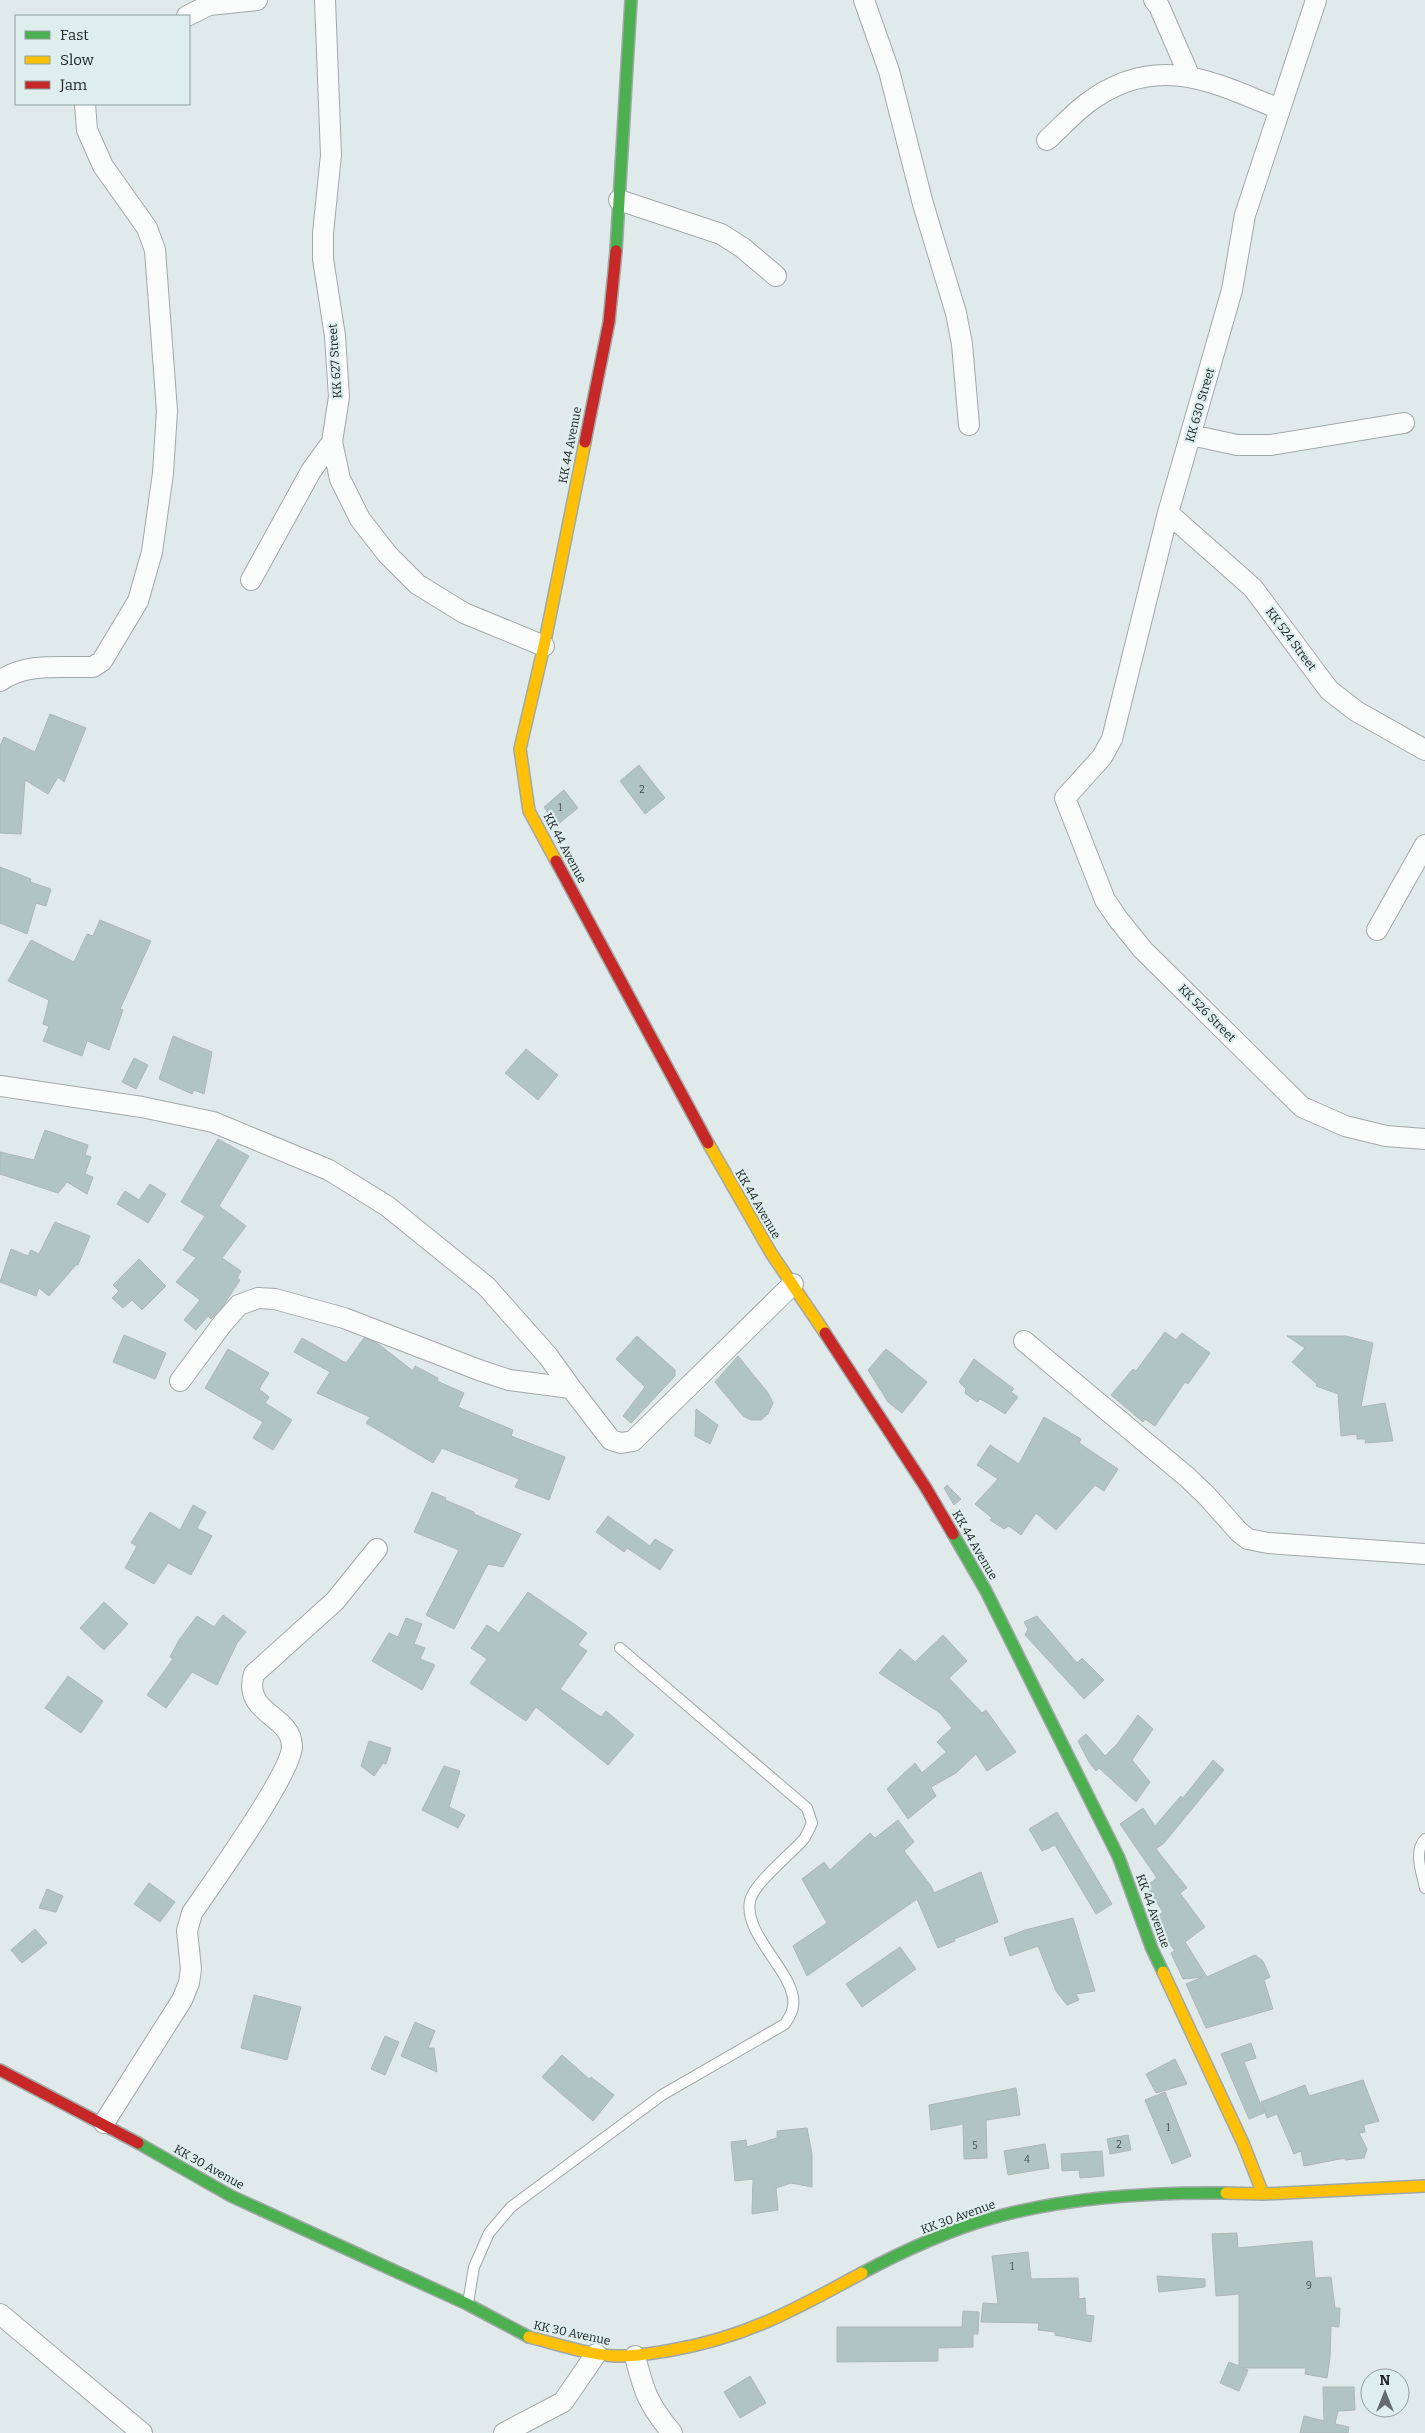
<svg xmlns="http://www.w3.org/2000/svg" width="1425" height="2433" font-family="Bitter,serif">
	<rect width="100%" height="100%" fill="#e1eaea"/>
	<!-- building -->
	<path fill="#b1c4c4" stroke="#aeb6b6" d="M50 714 86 728 64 782 58 777 48 794 25 780 21 834 0 833V746L4 737 35 752Z
		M639 765 665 798 645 814 620 781Z
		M564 790 578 808 557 825 544 807Z
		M0 867 31 879 30 882 51 889 46 906 36 903 27 934 0 923Z
		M100 920 151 941 120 1009 123 1010 109 1050 87 1041 82 1056 43 1041 49 1026 43 1024 49 1000 8 981 31 940 74 962 87 934 93 936Z
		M173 1036 212 1052 204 1094 194 1090 192 1094 159 1079Z
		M526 1049 558 1075 538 1100 505 1073Z
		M134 1058 148 1065 136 1089 122 1082Z
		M45 1130 88 1145 85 1155 91 1157 85 1174 93 1177 87 1194 67 1182 58 1193 0 1174V1152L34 1160Z
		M218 1139 249 1156 219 1206 246 1226 222 1258 241 1271 237 1278 240 1280 223 1306 211 1319 208 1316 196 1330 184 1320 200 1300 176 1282 196 1258 183 1250 205 1216 181 1202Z
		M150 1184 166 1194 148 1223 117 1204 125 1191 139 1200Z
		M55 1222 90 1236 78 1265H76L49 1296 39 1288 36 1296 0 1282 11 1249 28 1256 31 1250 39 1254Z
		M139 1259 166 1286 142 1310 132 1300 123 1308 112 1298 119 1291 113 1285Z
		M1165 1332 1176 1340 1182 1333 1210 1353 1188 1384 1185 1382 1155 1426 1145 1419 1143 1422 1111 1395 1133 1369 1136 1371Z
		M124 1335 166 1353 155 1379 113 1362Z
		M637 1336 675 1370V1376L631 1423 623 1416 645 1387 616 1359Z
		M1287 1336H1346L1373 1343 1361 1407 1385 1403 1393 1441 1365 1443 1366 1439H1357V1434L1341 1436 1338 1394 1316 1386 1317 1384 1292 1362 1305 1348Z
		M302 1338 346 1363 364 1338 377 1343 413 1371 415 1366 438 1378 437 1381 464 1393 458 1407 513 1430 511 1436 565 1457 549 1500 515 1487 519 1479 442 1448 433 1463 366 1423 370 1417 317 1393 330 1372 294 1352Z
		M228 1349 269 1373 259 1389 269 1397 265 1403 292 1420 273 1450 253 1438 263 1422 205 1388Z
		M886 1349 927 1382 902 1413 888 1402 868 1370Z
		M738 1356 768 1393 773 1403 768 1414 761 1420H751L743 1416 715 1382Z
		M974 1359 1014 1389 1011 1392 1018 1397 1005 1414 991 1405 980 1399 977 1402 965 1393 966 1389 959 1382Z
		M696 1409 718 1425 710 1444 695 1436Z
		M1044 1417 1081 1439 1079 1443 1118 1469 1104 1491 1095 1485 1056 1530 1036 1513 1021 1535 1009 1526 1004 1529 990 1520 992 1518 975 1504 998 1479 977 1465 990 1445 1019 1464Z
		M947 1485 961 1499 954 1505 944 1488Z
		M432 1492 446 1498 445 1500 474 1512V1514L521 1534 503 1567 488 1564 454 1629 426 1615 459 1550 414 1532Z
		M193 1505 206 1512 197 1528 212 1536 191 1575 168 1563 154 1584 125 1568 137 1546 131 1543 150 1512 180 1530Z
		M608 1516 650 1546 655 1539 673 1550 660 1570 627 1548 624 1552 596 1532Z
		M528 1592 587 1633 578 1645 587 1651 560 1689 601 1717 606 1711 634 1735 608 1765 536 1707 526 1721 470 1683 487 1659 471 1648 487 1625 499 1633Z
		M104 1602 128 1624 104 1650 80 1628Z
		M223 1615 246 1632 237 1643 217 1685 192 1672 166 1708 147 1695 173 1659 170 1657 179 1640 197 1616 214 1627Z
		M1037 1616 1077 1663 1082 1658 1104 1680 1084 1699 1025 1635 1028 1629 1024 1622Z
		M406 1618 422 1624 414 1644 425 1648 420 1659 435 1665 422 1690 372 1661 389 1633 398 1637Z
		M943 1635 967 1661 949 1678 982 1713 986 1710 1016 1752 987 1771 976 1754 956 1773 931 1787 936 1796 908 1819 887 1789 915 1763 922 1773 946 1752 937 1742 952 1728 940 1713 879 1673 900 1649 915 1662Z
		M68 1676 103 1701 81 1733 45 1708Z
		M1138 1715 1153 1729 1132 1760 1150 1782 1136 1802 1099 1768 1096 1771 1089 1762 1078 1741 1086 1734 1105 1756 1118 1743Z
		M369 1741 391 1748 386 1764 383 1763 374 1776 361 1766Z
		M1213 1760 1224 1770 1164 1843 1156 1849 1187 1888 1180 1893 1205 1927 1185 1942 1207 1977 1255 1955 1263 1961 1270 1977 1264 1980 1273 2009 1206 2028 1186 1984 1203 1977 1183 1979 1171 1953 1175 1951 1165 1938 1157 1917 1163 1912 1146 1886 1157 1878 1120 1824 1143 1808 1155 1826 1181 1796 1183 1798Z
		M444 1766 460 1771 449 1807 465 1815 458 1828 422 1810Z
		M1057 1812 1112 1904 1096 1914 1055 1845 1042 1851 1029 1829Z
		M898 1820 914 1842 904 1851 931 1886 934 1893 981 1872 998 1922 954 1939 955 1941 938 1948 917 1899 807 1976 793 1946 827 1923 802 1879 824 1862 830 1870 870 1833 875 1838Z
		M149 1883 175 1902 160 1922 134 1904Z
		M47 1889 63 1896 56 1912 39 1908Z
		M1073 1918 1095 1991 1076 1994 1079 2000 1067 2005 1056 1991 1038 1946 1010 1956 1004 1938 1025 1930Z
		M35 1929 47 1943 22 1963 11 1950Z
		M900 1947 916 1969 862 2007 846 1984Z
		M254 1995 301 2007 287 2060 241 2048Z
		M415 2022 435 2031 428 2048H434L437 2072 401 2056Z
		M385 2036 399 2042 385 2075 371 2069Z
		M1251 2043 1256 2058 1244 2062 1264 2113 1249 2119 1221 2054Z
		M562 2055 589 2079 591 2077 614 2095 593 2121 542 2077Z
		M1175 2059 1187 2084 1156 2093 1146 2074Z
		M1363 2080 1379 2121 1364 2125 1365 2132 1359 2133 1367 2149 1364 2158 1345 2160V2158L1304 2166 1301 2151 1294 2154 1277 2114 1267 2118 1261 2102 1305 2085 1309 2096Z
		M1016 2088 1020 2115 986 2120 987 2158 964 2159 963 2124 931 2130 929 2105Z
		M1165 2092 1191 2156 1172 2164 1145 2100Z
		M807 2128 812 2154V2187L791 2183 776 2188 778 2210 752 2214 753 2179 735 2181 731 2142 746 2140 747 2147 777 2138V2131Z
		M1128 2135 1131 2150 1110 2154 1107 2139Z
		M1045 2144 1049 2168 1008 2175 1004 2151Z
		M1102 2151 1104 2176 1080 2178 1079 2170 1062 2171 1061 2154Z
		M1237 2233 1238 2248 1312 2241 1315 2278 1331 2277 1335 2308H1340L1339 2327 1331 2326 1330 2358 1327 2378 1305 2374 1306 2368H1242L1248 2370 1239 2391 1220 2383 1229 2362 1239 2366V2294L1216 2296 1212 2234Z
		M1028 2252 1031 2279 1078 2278 1079 2299 1085 2298 1086 2315 1094 2316 1091 2342 1055 2335V2332L1038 2330 1039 2323 981 2322 983 2303 998 2304 992 2256Z
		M1157 2276 1205 2279V2287L1159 2292Z
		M963 2311 979 2312 978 2334H973V2347L938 2348V2361L837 2362V2327H962Z
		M750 2376 766 2403 740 2418 724 2392Z
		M1323 2387H1354L1355 2410 1338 2411 1335 2424 1349 2427 1348 2433H1300L1304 2416 1324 2421Z"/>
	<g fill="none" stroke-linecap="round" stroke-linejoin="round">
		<!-- lane casing -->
		<g stroke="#a1a8a8" stroke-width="12">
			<path id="lane" d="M1425 1839C1413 1852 1422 1873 1425 1888
				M468 2303 474 2267 489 2233 511 2207 662 2095 785 2024C788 2019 793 2012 793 2006 798 1975 743 1936 750 1901 753 1884 791 1854 803 1840 807 1835 809 1829 812 1823L807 1808 620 1648"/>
		</g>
		<!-- street casing -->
		<g stroke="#a1a8a8" stroke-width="22">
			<path id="street" d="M325 0 331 155 323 233V259L335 336 339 397 332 442 340 479 360 519 388 555 417 584 464 613 544 646
				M864 0 889 71 923 204 956 313 962 344 969 425
				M1154 0 1159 6 1189 75
				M1316 0 1245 215 1232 290 1168 513 1112 739 1102 757 1065 798 1105 900 1118 919 1143 950 1302 1107 1345 1126 1386 1136 1425 1139
				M187 16 209 5 257 0
				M1047 140C1060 128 1072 115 1086 104 1154 52 1210 80 1279 109
				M619 200 721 234 743 248 776 276
				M1191 435 1237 445H1271L1404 423
				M1168 513 1253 588 1329 690 1356 711 1425 750
				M251 580 311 471 332 442
				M0 681C26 662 62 668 93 667L102 661 138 601 152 552 163 473 167 411 155 250 147 228 103 166 87 130 85 104
				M1377 930 1425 845
				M0 1086 142 1107 213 1122 329 1170 387 1206 486 1286 548 1356 571 1388
				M1024 1341 1187 1477 1206 1495 1239 1532 1248 1539 1268 1543 1425 1554
				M180 1381 223 1323 239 1305 258 1298 275 1299 344 1318 479 1370 509 1380 571 1388 611 1440 621 1443 633 1441 793 1284
				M104 2123 182 2000 189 1983 191 1969 187 1931 192 1913C211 1885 292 1773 292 1746 291 1714 242 1714 254 1674L335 1601 377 1549
				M0 2314 142 2433
				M635 2356C644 2392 648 2404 672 2433
				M504 2433 563 2402 596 2354"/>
		</g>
		<!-- fast casing -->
		<g stroke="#a1a8a8" stroke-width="14">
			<path id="fast" d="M616 251 631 0
				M953 1534 986 1591 1119 1858 1152 1949 1163 1972
				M138 2143 231 2196 467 2304 529 2337
				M862 2273C903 2251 947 2231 992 2218 1066 2197 1149 2192 1226 2193"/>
		</g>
		<!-- slow casing -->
		<g stroke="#a1a8a8" stroke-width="14">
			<path id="slow" d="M556 861 529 811 520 749 544 646 585 442
				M708 1143 771 1253 825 1333
				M1163 1972 1243 2143 1263 2194
				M1226 2193 1263 2194 1425 2186
				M529 2337C557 2344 586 2354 615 2356 634 2357 653 2353 672 2350 747 2337 796 2309 862 2273"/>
		</g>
		<!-- jam casing -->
		<g stroke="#a1a8a8" stroke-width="14">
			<path id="jam" d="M585 442 609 322 616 251
				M556 861 708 1143
				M825 1333 926 1488 953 1534
				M0 2070 138 2143"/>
		</g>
		<!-- lane -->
		<use href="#lane" stroke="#fafcfc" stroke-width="10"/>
		<!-- street -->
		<use href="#street" stroke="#fafcfc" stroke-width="20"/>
		<!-- fast -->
		<use href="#fast" stroke="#4caf50" stroke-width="11"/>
		<!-- slow -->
		<use href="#slow" stroke="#ffc107" stroke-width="11"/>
		<!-- jam -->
		<use href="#jam" stroke="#c62828" stroke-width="11"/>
	</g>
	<g text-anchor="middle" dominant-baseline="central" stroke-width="4.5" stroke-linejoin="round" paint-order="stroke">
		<!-- number labels -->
		<g font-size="10" fill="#444e4e">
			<text x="642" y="790">2</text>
			<text x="560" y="808">1</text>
			<text x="1168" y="2128">1</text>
			<text x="1119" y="2145">2</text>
			<text x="975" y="2146">5</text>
			<text x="1027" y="2160">4</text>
			<text x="1012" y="2267">1</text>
			<text x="1309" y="2286">9</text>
		</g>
		<!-- street labels -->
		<g font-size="12" fill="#202626" stroke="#ddeeed">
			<text transform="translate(335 361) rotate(-94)">KK 627 Street</text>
			<text transform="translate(1200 405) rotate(-74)">KK 630 Street</text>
			<text transform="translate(570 445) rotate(-79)">KK 44 Avenue</text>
			<text transform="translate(1291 639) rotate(53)">KK 524 Street</text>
			<text transform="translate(565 848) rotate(62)">KK 44 Avenue</text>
			<text transform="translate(1207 1013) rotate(45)">KK 526 Street</text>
			<text transform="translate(758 1204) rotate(60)">KK 44 Avenue</text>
			<text transform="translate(975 1545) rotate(60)">KK 44 Avenue</text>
			<text transform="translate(1153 1911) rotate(70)">KK 44 Avenue</text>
			<text transform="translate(209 2167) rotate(29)">KK 30 Avenue</text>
			<text transform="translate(958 2217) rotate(-20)">KK 30 Avenue</text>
			<text transform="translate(572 2333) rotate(12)">KK 30 Avenue</text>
		</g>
	</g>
	<!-- legend -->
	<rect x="15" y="15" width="175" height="90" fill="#ddeeed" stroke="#919e9d"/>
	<rect x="25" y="31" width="25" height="8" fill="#4caf50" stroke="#919e9d"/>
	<text x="60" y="40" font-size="15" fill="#202626">Fast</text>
	<rect x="25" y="56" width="25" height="8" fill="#ffc107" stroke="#919e9d"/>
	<text x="60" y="65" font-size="15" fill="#202626">Slow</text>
	<rect x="25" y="81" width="25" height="8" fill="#c62828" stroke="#919e9d"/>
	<text x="60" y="90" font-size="15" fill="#202626">Jam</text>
	<!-- north arrow -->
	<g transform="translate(1385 2393)"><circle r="24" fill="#ddeeed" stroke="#919e9d"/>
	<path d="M0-4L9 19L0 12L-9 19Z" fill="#646b6b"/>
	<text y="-8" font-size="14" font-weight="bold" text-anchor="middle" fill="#202626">N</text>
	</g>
</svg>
